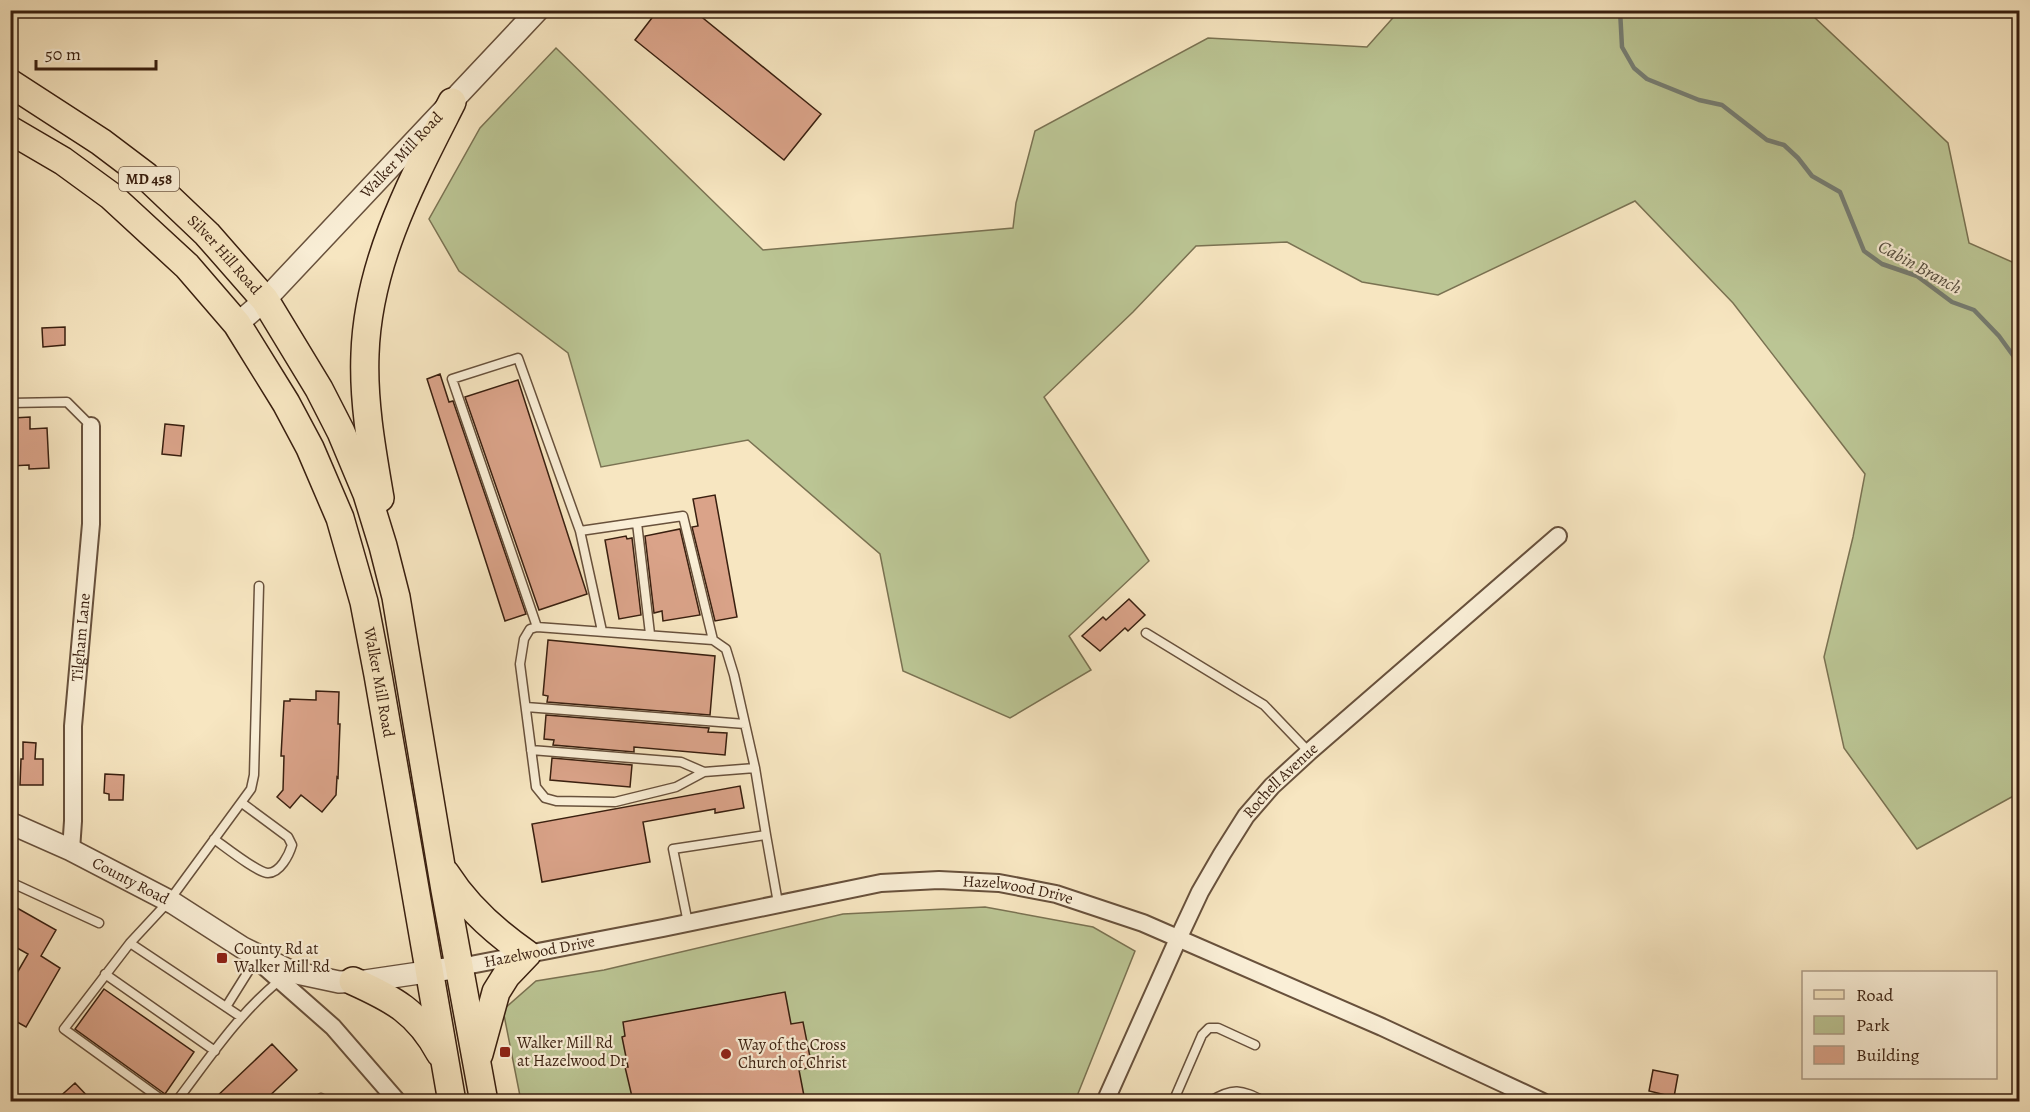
<svg xmlns="http://www.w3.org/2000/svg" width="2030" height="1112" font-family="Alegreya,serif">
	<rect width="100%" height="100%" fill="#f7e6c1"/>
	<filter id="stains"><feTurbulence type="fractalNoise" baseFrequency=".00333" numOctaves="4"/><feColorMatrix values="0 0 0 0 .2 0 0 0 0 .09 0 0 0 0 .02 0 0 0 .5 -.17"/></filter>
	<radialGradient id="worn" r=".72"><stop offset=".6" stop-color="#630" stop-opacity="0"/><stop offset="1" stop-color="#630" stop-opacity=".3"/></radialGradient>
	<!-- green -->
	<path fill="#bbc594" stroke="#7a7252" stroke-width="1.5" d="M1399 11H1810L1813 16 1948 143 1969 243 2019 265V793L1917 849 1844 748 1824 657 1853 537 1865 474 1733 303 1635 201 1438 295 1362 282 1287 242 1196 246 1133 312 1044 397 1149 561 1069 636 1091 670 1010 718 903 671 880 554 748 440 601 467 568 353 459 271 429 219 480 128 556 48 763 250 1013 228 1016 203 1035 131 1208 38 1367 47Z
		M985 907 1093 927 1135 951 1075 1101H521L503 1010 536 981 604 970 843 914Z"/>
	<g fill="none" stroke-linecap="round" stroke-linejoin="round">
		<!-- stream -->
		<path stroke="#767e74" stroke-width="4.5" d="M1620 10 1622 47 1634 68 1647 79 1699 100 1722 105 1767 140 1784 145 1798 158 1812 176 1840 192 1864 251 1882 264 1917 276 1952 302 1974 310 1999 336 2020 365"/>
	</g>
	<!-- building -->
	<path fill="#daa389" stroke="#391f0f" stroke-width="1.5" d="M658 10H693L821 114 784 160 635 40Z
		M65 327V345L43 347 42 328Z
		M440 374 449 402 453 401 526 614 505 621 427 379Z
		M518 380 587 594 539 610 465 397Z
		M30 417V429L47 428 49 468 29 469V465L10 466V429H14L13 418Z
		M165 424 184 426 181 456 162 454Z
		M715 495 737 617 715 621 692 527 698 526 693 499Z
		M680 529 700 615 663 621 662 611 654 613 645 536Z
		M626 536 627 539 632 538 641 615 619 619 605 540Z
		M1129 599 1145 615 1128 631 1125 628 1100 651 1082 636 1103 617 1106 620Z
		M548 640 715 656 710 715 547 702 548 696 543 695Z
		M316 691 339 692 338 724H340L338 778 337 777 336 795 322 812 301 795 290 808 277 797 283 790 284 756H281L284 701H290V699L316 700Z
		M546 715 709 728 708 732 727 733 725 755 634 747V752L553 745 554 740 544 739Z
		M23 742 36 743 35 759H43V785H20L21 759H23Z
		M552 758 632 765 630 787 550 780Z
		M105 774 124 775 123 800H109V794L104 793Z
		M740 786 744 808 715 813V809L643 822 650 862 542 882 532 824Z
		M10 904 56 930 41 956 60 968 26 1027 10 1018V985L28 954 10 944Z
		M104 989 194 1052 165 1094 75 1029Z
		M785 992 791 1024 803 1022 812 1067 799 1070 805 1101H633L625 1067H628L622 1037 625 1036 623 1022Z
		M272 1044 297 1070 264 1101H212Z
		M1653 1070 1678 1075 1674 1097 1649 1091Z
		M75 1083 92 1101H55Z"/>
	<g fill="none" stroke-linecap="round" stroke-linejoin="round">
		<!-- service casing -->
		<g stroke="#68513c" stroke-width="11">
			<path id="service" d="M10 403 67 402 91 426
				M637 523 650 634
				M580 531 683 516 713 640
				M537 627 452 379 518 358 580 531 602 631
				M1146 633 1264 705 1309 752
				M526 707 745 724
				M531 750 681 762 704 772
				M755 768 704 772 676 787 615 802 556 801 545 798 536 787 520 664 524 639 530 629 537 627 713 640 726 649 734 675 755 768 766 835
				M214 839C224 846 258 873 268 873 280 873 289 855 292 845L288 837 242 803
				M10 882 99 923
				M688 923 673 849 766 835 778 903
				M130 943 64 1029 165 1102
				M256 959 226 1007 130 943 169 901 251 789 254 775 259 586
				M105 974 215 1051
				M226 1007 241 1017
				M176 1102C208 1060 238 1014 280 980
				M317 1102 321 1098
				M1173 1102 1202 1035 1209 1028H1218L1255 1045
				M1209 1102C1234 1086 1241 1090 1266 1102"/>
		</g>
		<!-- minor casing -->
		<g stroke="#68513c" stroke-width="20">
			<g id="minor">
				<path id="s1" d="M71 850 73 821V726L91 524V426"/>
				<path d="M257 960 333 1027 398 1102"/>
				<path id="s2" d="M460 967 663 928 881 883 939 880 999 883 1056 894 1143 923 1382 1027 1543 1102"/>
				<path id="s3" d="M1105 1102 1178 939 1200 892 1222 854 1246 816 1272 786 1309 752 1558 536"/>
			</g>
		</g>
		<!-- tertiary casing -->
		<g stroke="#68513c" stroke-width="24">
			<g id="tertiary">
				<path id="s4" d="M237 324 265 300 538 10"/>
				<path id="s5" d="M10 823 71 850 173 903 243 948 292 972 339 982 365 981 460 967"/>
			</g>
		</g>
		<!-- primary casing -->
		<g stroke="#391f0f" stroke-width="30">
			<g id="primary">
				<path id="s6" d="M10 83 101 142 146 176 207 234 265 300 319 389 341 432 367 494 383 546 396 597 445 890 484 1102"/>
				<path id="s7" d="M10 130 63 161 111 196 187 266 237 324 286 403 310 448 340 518 364 602 378 675 452 1102"/>
				<path d="M380 498C372 451 363 402 365 354 368 262 412 181 452 102"/>
				<path d="M446 874C467 907 495 932 527 954L506 976 496 992 479 1054"/>
				<path d="M353 981C393 999 418 1012 440 1053"/>
			</g>
		</g>
		<!-- service -->
		<use href="#service" stroke="#faefd7" stroke-width="8"/>
		<!-- minor -->
		<use href="#minor" stroke="#faefd7" stroke-width="16"/>
		<!-- tertiary -->
		<use href="#tertiary" stroke="#faefd7" stroke-width="21"/>
		<!-- primary -->
		<use href="#primary" stroke="#f7e6c1" stroke-width="27"/>
	</g>
	<!-- markers -->
	<g fill="#8f2418" stroke="#faefd7" stroke-width="2">
		<rect x="216" y="952" width="12" height="12" rx="3"/>
		<rect x="499" y="1046" width="12" height="12" rx="3"/>
		<circle cx="726" cy="1054" r="6"/>
	</g>
	<g text-anchor="middle" dominant-baseline="central" stroke-width="4.5" stroke-linejoin="round" paint-order="stroke">
		<!-- shield labels -->
		<rect fill="#faefd7" stroke="#735d4b" stroke-width="1.5" x="119" y="167" width="60" height="24" rx="4.5"/>
		<g font-size="15" font-weight="bold" fill="#391f0f">
			<text x="149" y="179">MD 458</text>
		</g>
		<!-- street labels -->
		<g font-size="16" fill="#391f0f" stroke="#faefd7">
			<text stroke="none"><textPath href="#s4" startOffset="236">Walker Mill Road</textPath></text>
			<text stroke="none"><textPath href="#s6" startOffset="276">Silver Hill Road</textPath></text>
			<text stroke="none"><textPath href="#s1" startOffset="213">Tilgham Lane</textPath></text>
			<text stroke="none"><textPath href="#s7" startOffset="690">Walker Mill Road</textPath></text>
			<text stroke="none"><textPath href="#s3" startOffset="369">Rochell Avenue</textPath></text>
			<text stroke="none"><textPath href="#s5" startOffset="134">County Road</textPath></text>
			<text stroke="none"><textPath href="#s2" startOffset="567">Hazelwood Drive</textPath></text>
			<text stroke="none"><textPath href="#s2" startOffset="81">Hazelwood Drive</textPath></text>
		</g>
		<!-- poi labels -->
		<g font-size="16" fill="#391f0f" stroke="#faefd7" text-anchor="start">
			<text x="234" y="949">County Rd at<tspan x="234" dy="18">Walker Mill Rd</tspan></text>
			<text x="517" y="1043">Walker Mill Rd<tspan x="517" dy="18">at Hazelwood Dr</tspan></text>
			<text x="738" y="1045">Way of the Cross<tspan x="738" dy="18">Church of Christ</tspan></text>
		</g>
		<!-- water labels -->
		<g font-size="18" font-style="italic" fill="#574f41" stroke="#faefd7">
			<text transform="translate(1920 267) rotate(29)">Cabin Branch</text>
		</g>
	</g>
	<!-- margin -->
	<rect width="2030" height="1112" fill="none" stroke="#f7e6c1" stroke-width="36"/>
	<rect x="12" y="12" width="2006" height="1088" fill="none" stroke="#391f0f" stroke-width="3"/>
	<rect x="18" y="18" width="1994" height="1076" fill="none" stroke="#391f0f" stroke-width="1.5"/>
	<!-- legend -->
	<rect x="1802" y="971" width="195" height="108" fill="#faefd7" stroke="#ad9c87" stroke-width="1.5"/>
	<rect x="1814" y="990" width="30" height="9" fill="#f7e6c1" stroke="#ad9c87" stroke-width="1.5"/>
	<text x="1856" y="1001" font-size="18" fill="#391f0f">Road</text>
	<rect x="1814" y="1016" width="30" height="18" fill="#bbc594" stroke="#ad9c87" stroke-width="1.5"/>
	<text x="1856" y="1031" font-size="18" fill="#391f0f">Park</text>
	<rect x="1814" y="1046" width="30" height="18" fill="#daa389" stroke="#ad9c87" stroke-width="1.5"/>
	<text x="1856" y="1061" font-size="18" fill="#391f0f">Building</text>
	<!-- scale -->
	<path d="M36 60v9h120v-9" fill="none" stroke="#391f0f" stroke-width="3"/>
	<text x="45" y="60" font-size="18" fill="#391f0f" stroke="#faefd7" stroke-width="4.5" paint-order="stroke">50 m</text>
	<rect width="100%" height="100%" filter="url(#stains)"/>
	<rect width="100%" height="100%" fill="url(#worn)"/>
</svg>
